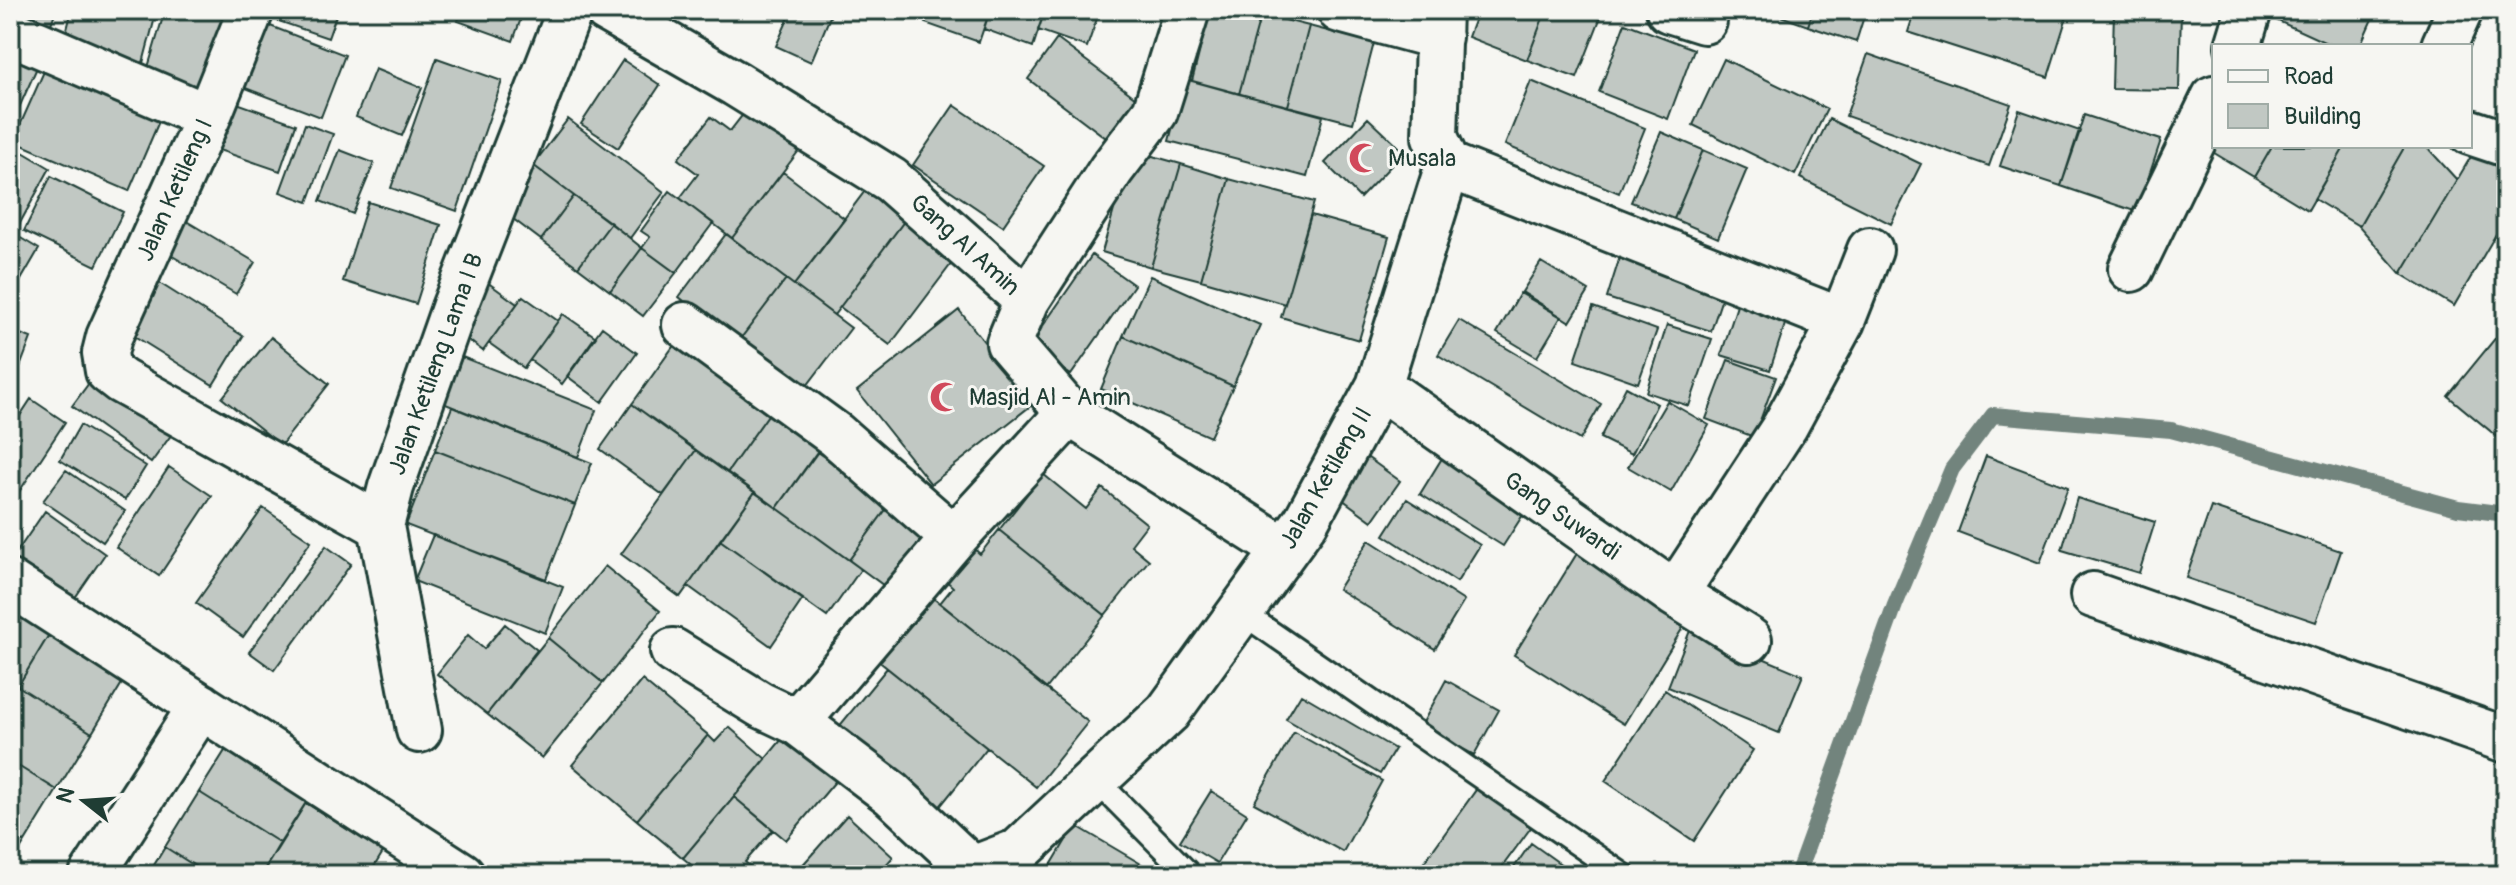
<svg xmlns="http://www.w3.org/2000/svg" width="2516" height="885" font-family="Pangolin,sans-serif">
	<rect width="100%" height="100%" fill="#f6f6f2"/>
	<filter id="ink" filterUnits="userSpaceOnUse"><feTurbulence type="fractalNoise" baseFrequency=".0125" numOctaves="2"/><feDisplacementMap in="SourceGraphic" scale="16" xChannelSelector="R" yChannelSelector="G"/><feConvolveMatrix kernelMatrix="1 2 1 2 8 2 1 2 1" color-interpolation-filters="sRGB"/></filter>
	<g filter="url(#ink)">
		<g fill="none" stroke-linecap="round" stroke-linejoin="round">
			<!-- stream -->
			<path stroke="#72847d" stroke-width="16" d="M1797 875 1895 605 1952 469 1993 415 2171 430 2458 508 2506 514"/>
		</g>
		<!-- building -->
		<path fill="#c1c8c3" stroke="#1f3d34" stroke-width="2" d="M10 10H56L47 35 10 21Z
			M72 10H157L143 63 64 41Z
			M165 10H226L199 99 144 81Z
			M260 10H338L328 38 258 14Z
			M462 10H524L513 41 458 21Z
			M792 10 832 12 811 62 776 46Z
			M929 10H990L979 42 925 23Z
			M990 10H1045L1033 47 984 29Z
			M1045 10H1100L1087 47 1038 30Z
			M1210 10H1247L1261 14 1239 94 1192 81Z
			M1478 10H1546L1527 60 1468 37Z
			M1546 10H1593L1602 14 1577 78 1527 60Z
			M1764 10H1813L1808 26Z
			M1813 10H1866L1856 42 1808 26Z
			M1915 10H2069L2048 77 1908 32Z
			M2114 10H2181L2179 90 2112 89Z
			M2280 10H2376L2360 46H2333L2276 20Z
			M1261 14 1309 26 1288 106 1239 94Z
			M260 22 345 55 321 117 235 84Z
			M1625 23 1694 49 1668 119 1599 92Z
			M1309 26 1374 43 1353 123 1288 106Z
			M1057 39 1148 107 1118 147 1028 79Z
			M10 49 39 63 10 128Z
			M1868 54 2011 104 1989 166 1846 116Z
			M437 58 502 81 457 211 391 188Z
			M1724 59 1827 109 1795 175 1693 125Z
			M623 60 660 85 618 148 581 124Z
			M45 69 160 119 129 191 13 141Z
			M375 69 422 88 402 136 356 117Z
			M1185 79 1323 116 1307 177 1169 141Z
			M1531 81 1645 128 1619 193 1505 145Z
			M223 98 296 124 280 171 207 146Z
			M954 105 1044 166 1003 226 913 165Z
			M748 108 801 148 732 238 680 198 698 174 678 159 711 117 730 131Z
			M2019 110 2080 131 2061 186 2000 166Z
			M2084 115 2161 140 2137 212 2061 186Z
			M1368 118 1404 152 1360 198 1325 163Z
			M568 119 664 192 630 238 533 165Z
			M1829 119 1921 164 1891 224 1800 178Z
			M305 124 333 134 308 202 280 192Z
			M1661 132 1703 150 1674 219 1631 202Z
			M2201 145 2214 146H2272L2254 177Z
			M2272 146H2345L2308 210 2254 177Z
			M2345 146H2405L2359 226 2314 199Z
			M2405 146H2426L2457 180 2401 274 2359 226Z
			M16 148 50 168 14 234 39 249 11 297 10 158Z
			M2476 148 2506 166V217L2454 306 2401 274Z
			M340 150 374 163 353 214 320 201Z
			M1131 150 1181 164 1151 267 1102 252Z
			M1703 150 1747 169 1718 238 1674 219Z
			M1181 164 1229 179 1201 280 1151 267Z
			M533 165 574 196 541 240 500 209Z
			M783 172 845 219 794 285 732 238Z
			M51 176 123 212 96 266 24 231Z
			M1229 179 1314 202 1285 304 1201 280Z
			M868 187 908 216 834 315 794 285Z
			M670 191 713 223 676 273 642 248 650 237 641 231Z
			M574 196 611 223 578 267 541 240Z
			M368 202 441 225 416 304 343 281Z
			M1311 215 1389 237 1359 340 1281 317Z
			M908 216 958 255 890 345 840 307Z
			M183 219 255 262 236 294 164 251Z
			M611 223 642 248 610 291 578 267Z
			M726 234 786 279 738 342 679 297Z
			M1623 247 1728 280 1711 331 1607 298Z
			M642 248 676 273 643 316 610 291Z
			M1092 255 1134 285 1071 375 1029 346Z
			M1541 262 1589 291 1570 322 1522 292Z
			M1150 276 1260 325 1233 386 1123 336Z
			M153 279 243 336 213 385 123 329Z
			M483 279 517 304 483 351 449 325Z
			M786 279 851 328 803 391 738 342Z
			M1520 293 1561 317 1537 357 1497 333Z
			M1741 293 1790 309 1770 370 1721 355Z
			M523 296 558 321 524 368 489 343Z
			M1593 307 1657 330 1638 383 1575 361Z
			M959 310 1033 404 931 484 857 391Z
			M563 314 596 337 562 384 530 360Z
			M1459 320 1601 404 1580 440 1438 355Z
			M1667 325 1712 339 1689 406 1646 392Z
			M2506 325V444L2448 396Z
			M602 327 637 353 602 402 567 376Z
			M10 330 31 338 17 375 10 372Z
			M1123 336 1233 386 1210 437 1101 389Z
			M271 337 329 384 281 445 222 398Z
			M680 337 775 405 727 473 632 404Z
			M462 357 596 410 578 457 443 403Z
			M1728 360 1776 377 1754 437 1706 419Z
			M95 375 174 431 151 463 72 406Z
			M1626 387 1657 404 1632 454 1600 438Z
			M31 399 65 422 11 504 10 431Z
			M1667 401 1709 425 1671 492 1628 467Z
			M632 404 696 450 663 495 600 449Z
			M775 405 825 442 777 508 727 473Z
			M452 407 592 463 575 505 435 450Z
			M80 425 146 466 125 500 60 460Z
			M435 450 575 505 546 579 406 525Z
			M696 450 755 492 680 597 621 554Z
			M817 452 890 504 849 560 777 508Z
			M1364 455 1400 481 1372 521 1335 494Z
			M1444 455 1528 507 1503 546 1420 494Z
			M1986 456 2068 487 2040 563 1958 532Z
			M169 467 212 496 159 576 116 547Z
			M66 470 125 511 103 542 43 501Z
			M1043 474 1086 509 1102 488 1147 524 1131 545 1149 560 1105 615 999 530Z
			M755 492 861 569 827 617 720 540Z
			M2077 498 2155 522 2139 573 2062 550Z
			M1407 499 1480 545 1457 582 1384 535Z
			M890 504 927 530 887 588 849 560Z
			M2211 507 2341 551 2316 622 2186 578Z
			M263 508 311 541 243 637 196 603Z
			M45 511 105 554 72 602 12 559Z
			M999 530 1105 615 1046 689 940 603 953 587 941 576 968 543 980 554Z
			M433 535 563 587 545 633 414 581Z
			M720 540 803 599 771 646 688 586Z
			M1369 540 1464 601 1435 649 1338 589Z
			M326 546 351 564 274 670 249 652Z
			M1581 547 1690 616 1624 724 1514 655Z
			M605 566 660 611 603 683 548 638Z
			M928 594 1088 722 1036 787 876 659Z
			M10 602 53 628 18 686 10 681Z
			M505 624 537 650 487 714 437 674 468 635 484 649Z
			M53 628 127 675 92 733 18 686Z
			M1691 628 1803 675 1779 733 1668 687Z
			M548 638 603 683 542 758 487 714Z
			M887 668 987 748 938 809 837 729Z
			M642 680 708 735 637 820 572 765Z
			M1446 680 1499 710 1474 755 1421 726Z
			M18 686 92 733 57 790 10 761V698Z
			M1665 690 1753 750 1694 841 1605 781Z
			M1301 694 1395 749 1380 774 1286 719Z
			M729 727 766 759 683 858 637 820 708 735 715 742Z
			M792 727 844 771 786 840 734 797Z
			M1294 732 1382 781 1343 852 1254 803Z
			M233 738 314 790 280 843 199 792Z
			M10 761 57 790 25 842 10 832Z
			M1481 783 1535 822 1496 875H1415Z
			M1211 791 1247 814 1217 863 1180 841Z
			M199 792 280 843 261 875H209L165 847Z
			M734 797 773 830 745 862 760 875H703L683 858Z
			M306 803 383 852 369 875H261Z
			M847 815 893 857 877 875H806L799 869Z
			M1075 825 1148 868 1143 875H1063L1050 867Z
			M10 832 25 842 10 866Z
			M1531 843 1576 875H1509Z
			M165 847 209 875H148Z"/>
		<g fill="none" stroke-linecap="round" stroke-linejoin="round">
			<!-- lane casing -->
			<g stroke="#1f3d34" stroke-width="28">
				<path id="lane" d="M1241 612 1623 875
					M1095 779 1190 875"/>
			</g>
			<!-- street casing -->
			<g stroke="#1f3d34" stroke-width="50">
				<path id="street" d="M251 10 208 117 109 337 105 353 108 371 121 381 381 526
					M607 10 736 84 891 180 1027 300
					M1187 10 1155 112 1111 170 1027 300 1009 343 1069 413 1285 550
					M1340 10 1439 37
					M1669 10 1704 21
					M10 32 208 117
					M2238 46 2249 10
					M2444 46 2460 10
					M2470 132 2506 144
					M1448 165 1842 321
					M2131 269 2214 98
					M685 325 836 435 954 538
					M1379 386 1675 594 1749 640
					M10 583 462 875
					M1675 594 1785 426 1842 321 1870 250
					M2093 595 2506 740
					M673 651 761 705 797 722 892 794 972 869
					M797 722 954 538 1069 413
					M419 730 381 526 391 487 454 308 570 10
					M92 875 201 706
					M966 875 972 869 1019 851 1168 712 1306 521 1379 386 1448 165 1435 137 1439 10"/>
			</g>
			<!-- lane -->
			<use href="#lane" stroke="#f6f6f2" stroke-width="22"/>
			<!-- street -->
			<use href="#street" stroke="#f6f6f2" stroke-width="44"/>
		</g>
	</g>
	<!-- icons -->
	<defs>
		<g id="mosque-bare" transform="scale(2.4)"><path d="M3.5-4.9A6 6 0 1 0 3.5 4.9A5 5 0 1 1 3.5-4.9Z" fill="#d1495b" stroke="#f6f6f2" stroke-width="2.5" paint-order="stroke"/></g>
	</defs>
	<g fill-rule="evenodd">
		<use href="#mosque-bare" x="1364" y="158"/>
		<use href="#mosque-bare" x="945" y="397"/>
	</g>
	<g text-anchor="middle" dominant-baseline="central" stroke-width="6" stroke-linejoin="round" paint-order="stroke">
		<!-- poi labels -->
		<g font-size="24" fill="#1f3d34" stroke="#f6f6f2" text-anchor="start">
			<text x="1388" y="158">Musala</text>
			<text x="969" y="397">Masjid Al - Amin</text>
		</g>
		<!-- street labels -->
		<g font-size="24" fill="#1f3d34" stroke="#f6f6f2">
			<text transform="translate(175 190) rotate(-66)">Jalan Ketileng I</text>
			<text transform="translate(965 245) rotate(42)">Gang Al Amin</text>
			<text transform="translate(436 364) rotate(-70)">Jalan Ketileng Lama I B</text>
			<text transform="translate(1326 478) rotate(-60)">Jalan Ketileng II</text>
			<text transform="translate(1562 516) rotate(35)">Gang Suwardi</text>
		</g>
	</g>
	<!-- margin -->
	<rect width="2516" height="885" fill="none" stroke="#f6f6f2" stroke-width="40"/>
	<rect x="20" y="20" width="2476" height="845" fill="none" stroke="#1f3d34" stroke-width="3" filter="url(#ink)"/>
	<!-- legend -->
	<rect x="2212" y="44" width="260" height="104" fill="#f6f6f2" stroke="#a0aca6" stroke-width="2"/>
	<rect x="2228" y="70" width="40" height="12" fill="#f6f6f2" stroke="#a0aca6" stroke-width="2"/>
	<text x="2284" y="84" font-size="24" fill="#1f3d34">Road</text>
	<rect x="2228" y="104" width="40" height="24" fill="#c1c8c3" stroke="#a0aca6" stroke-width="2"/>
	<text x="2284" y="124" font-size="24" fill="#1f3d34">Building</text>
	<!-- north arrow -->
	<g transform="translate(84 801) rotate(287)" stroke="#f6f6f2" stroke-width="6" paint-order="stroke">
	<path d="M0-6L14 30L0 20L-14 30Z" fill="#1f3d34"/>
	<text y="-12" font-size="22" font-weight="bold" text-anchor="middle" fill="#1f3d34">N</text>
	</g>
</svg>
